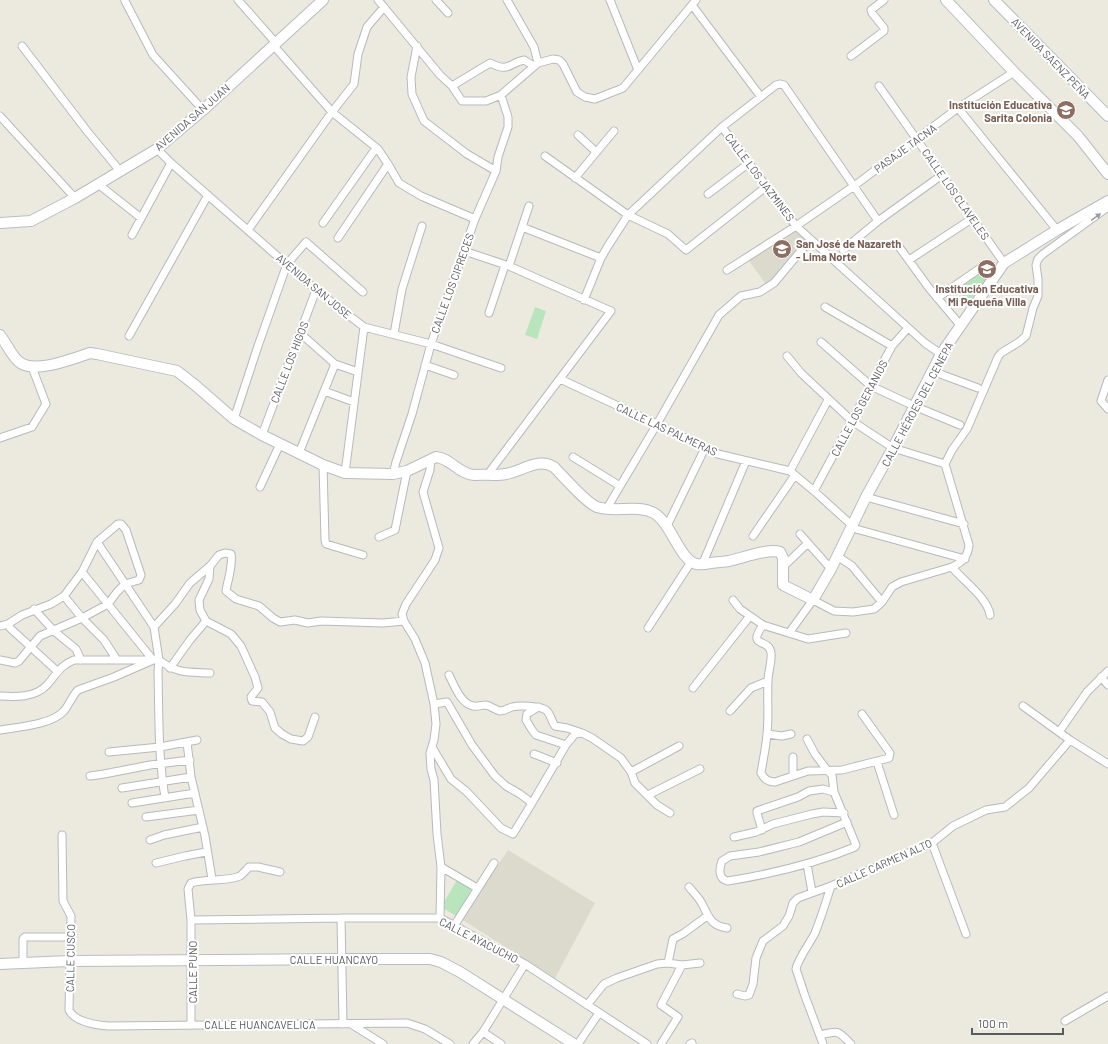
<svg xmlns="http://www.w3.org/2000/svg" width="1108" height="1044" font-family="Barlow,sans-serif">
	<rect width="100%" height="100%" fill="#eceade"/>
	<!-- education -->
	<path fill="#dcd9cd" d="M796 226 810 240 768 287 747 258Z
		M508 850 595 903 555 978 461 919Z"/>
	<!-- green -->
	<path fill="#b9e5bd" d="M979 269 987 278 969 302 954 287Z
		M535 307 546 311 537 339 525 335Z
		M457 880 472 889 456 916 441 907Z"/>
	<g fill="none" stroke-linecap="round" stroke-linejoin="round">
		<!-- street casing -->
		<g stroke="#b7b9be" stroke-width="9">
			<path id="street" d="M238 0 276 43
				M378 0 440 75 452 86 462 101H486L501 95 538 63 553 59 559 60 563 64 577 92 585 97 595 99 623 88 696 0
				M436 0 448 13
				M507 0 534 47 538 63
				M610 0 638 70
				M125 1 153 55 203 110
				M692 5 761 97
				M22 46 87 131 120 171
				M274 46 332 112 378 149 388 164 399 183 421 196 475 219
				M417 46 411 77 412 94 424 121 467 154 496 171
				M851 56 884 31V28L872 13 871 10 884 0
				M452 86 490 63C510 73 508 63 524 60L534 66
				M879 86 1004 263
				M958 108 1057 230
				M0 116 75 198
				M722 127 796 226 925 343 941 354
				M578 135 596 152
				M157 149 171 163 316 290 364 327 431 344 501 368
				M545 156 628 215 668 234 686 250 767 186
				M575 178 614 131
				M98 184 141 218
				M708 194 749 163
				M323 223 376 148
				M522 227 601 258
				M248 230 332 112 354 84 358 54 367 27 384 7
				M132 235 171 163
				M338 238 388 164
				M897 244 929 288 961 326
				M843 250 878 221 942 175
				M464 251 509 266 611 311 488 474
				M909 260 973 218
				M509 266 529 206
				M727 270 796 226 854 186 958 108 1014 72
				M937 298 979 269
				M584 300 601 258 608 246 628 215 722 127 776 85 780 84 784 85 878 221
				M825 307 892 346
				M489 313 505 265
				M300 333 335 364 358 372
				M394 334 402 289 422 226
				M129 336 208 195
				M821 342 871 386 914 406 960 425
				M787 356 801 373 852 421 893 448 945 464
				M425 365 454 375
				M932 371 978 388
				M560 379 657 424 718 454 790 471 814 491 856 529 965 559
				M1108 380 1101 401 1108 409
				M324 391 354 402
				M234 419 258 346 287 264 306 242 363 292
				M262 435 316 290
				M0 438 32 427 46 404 32 367
				M299 453 335 364
				M573 457 620 486
				M431 458 430 470 423 492 439 548 435 560 406 604 402 614 404 621 415 639 425 663 434 704 436 724 434 740 430 753 431 769 434 780 437 834 441 867 440 918
				M323 465 325 540 326 544 363 555
				M790 471 828 400
				M345 473 364 327
				M393 474 396 462 412 414 431 344 475 219 496 171 498 157 508 127V117L501 95
				M260 487 280 444
				M814 491 892 346 908 328
				M866 497 964 524
				M607 508 657 424 719 315 741 296 760 292 774 283 810 240
				M667 526 705 448
				M800 534 831 569
				M753 536 795 475
				M379 537 395 530 407 471
				M97 542 154 627 159 660 158 671C159 714 158 756 165 798
				M837 556 852 566 882 602
				M702 565 746 461
				M784 566 808 543
				M952 567C962 580 988 598 990 615
				M64 596 82 618 104 640 117 660
				M733 600 740 609 763 625 808 639 846 633
				M34 609 54 631 76 649 81 660
				M8 624 10 628 57 671
				M763 625C746 649 769 637 771 653 772 662 768 672 768 681 767 698 769 716 767 734 766 747 763 760 761 773 764 779 768 782 775 782L808 771 842 770 889 758 890 753 862 714
				M0 626 8 624 22 615 51 604 64 596 82 572 97 542 118 524H121L126 530 141 575 139 580 125 584 117 592 108 604 82 618 40 636 19 661 15 663 0 660
				M154 627 175 604 190 583 210 566
				M648 628 691 562
				M789 633 813 600 834 611 853 612 874 609 882 602 892 587 901 582 952 567C963 562 968 556 969 545L945 464 952 450 967 429 998 357 1001 353 1019 342 1026 336 1033 308 1038 296V279L1036 265 1038 259 1043 254 1108 207
				M170 668 190 640 206 621
				M449 675C454 685 461 704 473 706 477 707 481 705 486 705 491 706 495 710 500 711 505 711 508 708 512 707 519 705 540 706 546 710 551 714 551 721 555 726L567 728 582 733
				M1101 677 1108 685
				M693 688 750 616
				M0 696C15 697 35 698 47 685 57 674 59 666 74 660H159C178 674 187 672 210 673
				M434 704 447 702 472 745 495 776 506 786 520 794 532 803
				M1023 706 1070 740 1108 764
				M538 707 527 714 526 720 532 730 536 735 566 745
				M730 711 751 688 768 681
				M315 717 308 737 303 741 291 739 282 734 275 728 270 712 262 702 252 701 251 697 258 688 255 677 241 646 231 634 206 621 200 610 199 600 209 579 210 566 219 555 225 553 231 554C233 567 228 578 226 591L236 599 259 606 273 618 280 622 295 620 308 623 321 621 383 623 404 621
				M0 730C18 727 51 725 64 711 69 705 72 696 78 690L114 677 153 660 82 572
				M1059 732 1087 692 1108 671
				M767 734 782 736 791 734
				M807 739 815 754 827 770 832 775 834 792 856 845 855 847C814 864 771 874 728 881 718 879 719 869 722 861L730 856 759 852 799 842 847 822
				M187 742 191 777 205 836 212 879
				M432 747 451 779 467 792 501 828 513 834 532 803 566 745 575 734 582 733 592 738 621 758 631 772 635 783 657 805 670 813
				M109 752 160 747 197 740
				M534 754 557 763
				M877 762 894 815
				M631 772 679 746
				M793 775V757
				M90 776 104 774 150 765 190 760
				M122 788 191 777
				M648 795 700 769
				M132 803 195 793
				M146 817 199 810
				M762 830 757 813V811L798 797 809 791 823 789 834 792
				M62 835 63 901 71 916 69 1010C75 1022 96 1025 108 1026L407 1023 425 1029 450 1044
				M734 837 756 832 773 824 812 814 823 812 844 813
				M150 840 164 835 203 827
				M932 843 966 934
				M156 863 185 856 206 852
				M807 864 812 892
				M441 867 477 888
				M689 887C693 892 698 897 701 902 709 916 709 925 727 928
				M341 918 343 1024
				M191 920 341 918H440L525 964 647 1044
				M454 926 494 863
				M23 963V939L25 937H70
				M668 963 673 939 684 933 707 916
				M737 994 745 996 749 995 753 984 756 958 763 941 783 926 789 916 793 903 798 898 831 886
				M587 1005 604 984 617 978 657 964 668 963 682 965 700 963
				M1065 1021 1108 996
				M191 1024V920L188 889 191 883C207 878 227 882 240 876 243 874 246 870 249 867H258L280 872
				M351 1024 383 1044
				M483 1032 501 1044
				M821 1035C839 1030 838 1031 851 1044
				M473 1044 483 1032 525 964
				M578 1044 599 1013
				M661 1044 678 1017 661 1005 682 965
				M690 1044 692 1043
				M823 1044 805 996 796 969C798 959 810 943 815 933 821 918 826 902 831 886L932 843 953 826 986 810 1005 807 1029 788 1070 740"/>
		</g>
		<!-- secondary casing -->
		<g stroke="#b9bcc4" stroke-width="12">
			<path id="secondary" d="M946 0 1014 72 1078 136 1108 174
				M994 0 1108 116
				M0 223 31 221 75 198 157 149 203 110 323 0
				M0 335C6 343 11 354 18 361 33 375 72 359 90 353L97 354 177 371 195 385 234 419 262 435 323 465 345 473 393 474 407 471 436 457C450 458 459 474 474 475 484 474 496 476 506 474 523 471 538 457 554 467 563 476 586 503 597 507 615 513 637 504 654 513 672 524 679 559 696 564 701 565 706 564 711 563 717 562 723 562 729 561 743 558 768 548 780 552L783 558V585L813 600 831 569 866 497 893 448 941 354 1004 263 1057 230 1108 201
				M0 964 69 961 342 959H430L441 962 460 972 574 1044"/>
		</g>
		<!-- street -->
		<use href="#street" stroke="#fff" stroke-width="7"/>
		<!-- secondary -->
		<use href="#secondary" stroke="#fff" stroke-width="10"/>
	</g>
	<!-- one-way arrows -->
	<defs><path id="oneway-solid" d="M-6-.8H1V-3.2L6.5 0L1 3.2V.8H-6Z"/></defs>
	<use fill="#9b9da0" href="#oneway-solid" transform="translate(1096 217) rotate(-35)"/>
	<!-- icons -->
	<defs>
		<g id="school-disc" transform="scale(1)"><circle r="9.5" fill="#8d6e63" stroke="#fff"/><path d="M0-5L7-2L0 1L-7-2ZM-4 1L0 2.5L4 1V4Q0 6-4 4Z" fill="#fff"/></g>
	</defs>
	<g fill-rule="evenodd">
		<use href="#school-disc" x="1066" y="110"/>
		<use href="#school-disc" x="782" y="249"/>
		<use href="#school-disc" x="987" y="269"/>
	</g>
	<g text-anchor="middle" dominant-baseline="central" stroke-width="4" stroke-linejoin="round" paint-order="stroke">
		<!-- street labels -->
		<g font-size="11" fill="#585b60" stroke="#fff">
			<text transform="translate(1051 58) rotate(46)">AVENIDA SAENZ PEÑA</text>
			<text transform="translate(192 117) rotate(-41)">AVENIDA SAN JUAN</text>
			<text transform="translate(905 148) rotate(-36)">PASAJE TACNA</text>
			<text transform="translate(760 177) rotate(53)">CALLE LOS JAZMINES</text>
			<text transform="translate(956 194) rotate(55)">CALLE LOS CLAVELES</text>
			<text transform="translate(452 283) rotate(-70)">CALLE LOS CIPRECES</text>
			<text transform="translate(314 286) rotate(40)">AVENIDA SAN JOSE</text>
			<text transform="translate(289 362) rotate(-69)">CALLE LOS HIGOS</text>
			<text transform="translate(917 404) rotate(-62)">CALLE HÉROES DEL CENEPA</text>
			<text transform="translate(859 408) rotate(-62)">CALLE LOS GERANIOS</text>
			<text transform="translate(667 429) rotate(25)">CALLE LAS PALMERAS</text>
			<text transform="translate(884 863) rotate(-24)">CALLE CARMEN ALTO</text>
			<text transform="translate(479 940) rotate(27)">CALLE AYACUCHO</text>
			<text transform="translate(70 958) rotate(-89)">CALLE CUSCO</text>
			<text x="334" y="959">CALLE HUANCAYO</text>
			<text transform="translate(192 972) rotate(-90)">CALLE PUNO</text>
			<text x="260" y="1024">CALLE HUANCAVELICA</text>
		</g>
		<!-- education labels -->
		<g font-size="11" font-weight="bold" fill="#785e54" stroke="#fff" text-anchor="end">
			<text x="1052" y="104">Institución Educativa<tspan x="1052" dy="13">Sarita Colonia</tspan></text>
			<text x="796" y="243" text-anchor="start">San José de Nazareth<tspan x="796" dy="13">- Lima Norte</tspan></text>
			<text x="987" y="288" text-anchor="middle">Institución Educativa<tspan x="987" dy="13">Mi Pequeña Villa</tspan></text>
		</g>
	</g>
	<!-- scale -->
	<path d="M972 1028v6h91v-6" fill="none" stroke="#585b60" stroke-width="2"/>
	<text x="978" y="1028" font-size="12" fill="#585b60" stroke="#ffffff" stroke-width="3" paint-order="stroke">100 m</text>
</svg>
